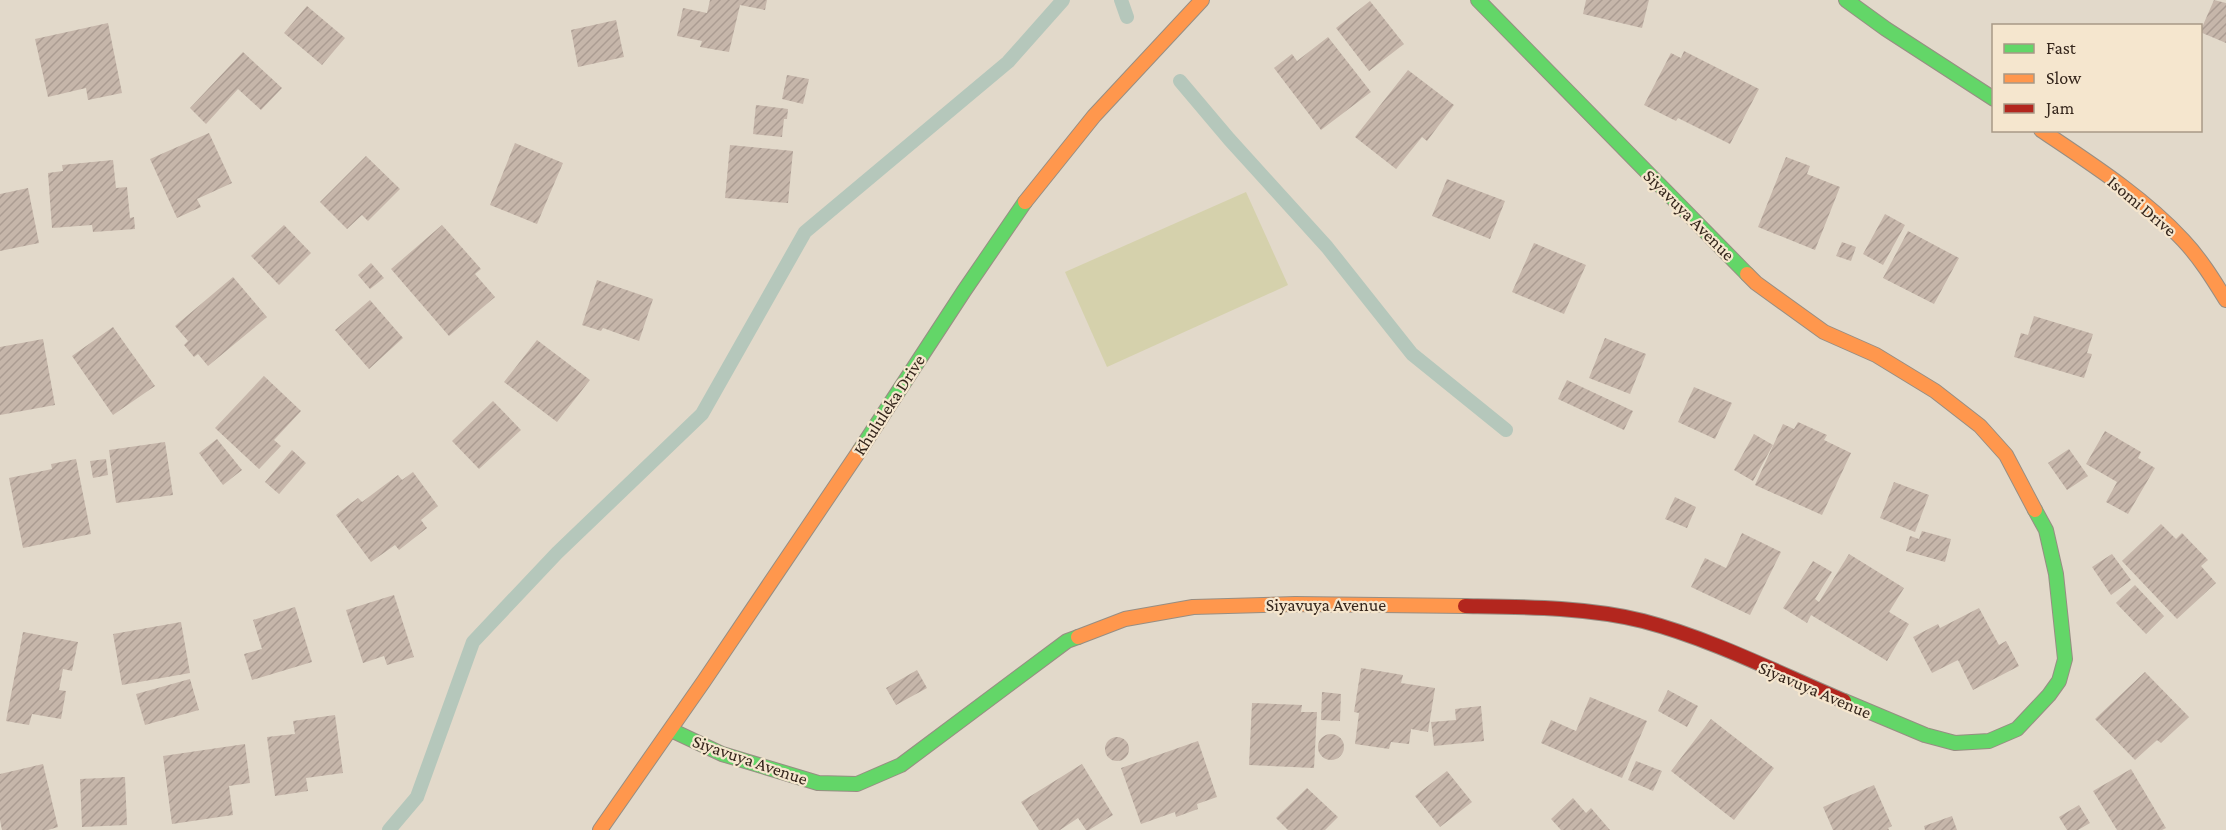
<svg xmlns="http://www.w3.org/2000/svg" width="2226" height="830" font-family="'Crimson Pro',serif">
	<defs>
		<pattern id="building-hatch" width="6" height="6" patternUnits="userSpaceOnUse" patternTransform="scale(1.5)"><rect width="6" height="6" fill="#c6b6aa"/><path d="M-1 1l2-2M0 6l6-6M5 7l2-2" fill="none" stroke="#ab9c92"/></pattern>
	</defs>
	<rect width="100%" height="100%" fill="#e2d9ca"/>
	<!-- park -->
	<path fill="#d5d1ac" d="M1246 192 1288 285 1107 367 1065 272Z"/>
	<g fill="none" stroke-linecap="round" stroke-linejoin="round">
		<!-- stream -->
		<path stroke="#b5c7bb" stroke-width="14" d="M1121 0 1127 17
			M1180 81 1229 139 1327 247 1412 354 1506 430
			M389 830 417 797 473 642 557 553 702 414 805 232 1008 62 1063 0"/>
	</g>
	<!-- building -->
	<path fill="url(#building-hatch)" d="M710 0H767L765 10 740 5 729 52 700 47 702 41 677 36 683 8 707 13Z
		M1586 0H1649L1642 28 1583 14Z
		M2214 0 2226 3V43L2200 32Z
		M1370 1 1404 44 1369 71 1336 28Z
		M307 6 345 38 322 65 284 33Z
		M616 20 624 57 578 67 571 30Z
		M108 23 122 93 88 100 86 88 48 97 35 39Z
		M1328 37 1371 92 1321 130 1274 68 1292 54 1297 61Z
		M1684 51 1759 89 1730 144 1678 118 1676 121 1644 105 1671 53 1681 58Z
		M243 52 282 88 261 110 238 89 206 124 190 108Z
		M1408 70 1454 105 1427 141 1422 137 1396 169 1355 137Z
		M787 75 809 79 803 104 782 99Z
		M756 105 788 109 787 119H784L782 137 753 134Z
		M209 133 232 183 197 199 201 207 177 218 150 159Z
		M515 143 563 163 537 224 490 205Z
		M730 145 793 151 788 203 725 198Z
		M366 156 400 189 368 221 362 215 347 229 320 202Z
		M1786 157 1810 166 1807 174 1840 187 1815 250 1758 227Z
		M113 160 116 188 127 187 130 218 134 217 135 229 93 232 92 225 52 228 48 173 63 171 62 165Z
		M1447 179 1505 201 1490 239 1432 216Z
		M28 188 39 243 0 251V194Z
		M1885 214 1905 225 1883 265 1863 254Z
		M284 225 311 253 279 285 251 256Z
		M442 225 481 269 475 274 495 297 449 336 391 269Z
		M1908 231 1959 258 1934 304 1883 278Z
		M1842 242 1856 247 1851 261 1836 256Z
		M1534 243 1586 265 1564 314 1512 292Z
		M371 263 384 278 370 289 358 275Z
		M233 277 267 317 208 366 198 354 194 357 184 345 188 341 175 326Z
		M597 280 653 299 639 341 603 328 601 331 582 325Z
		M370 300 403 338 369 369 335 330Z
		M2034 316 2093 334 2087 353 2092 354 2084 378 2014 357 2021 333 2028 335Z
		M113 327 155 386 113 415 72 356Z
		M1605 338 1646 354 1630 394 1589 378Z
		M43 339 55 405 0 415V347Z
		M537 340 590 380 557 422 504 382Z
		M264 376 301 411 274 440 281 446 259 469 215 428Z
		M1567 380 1633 411 1624 430 1558 399Z
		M1694 387 1732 403 1715 439 1678 422Z
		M493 401 521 430 479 469 452 441Z
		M1798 422 1827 435 1824 440 1851 453 1822 515 1755 485 1783 424 1794 429Z
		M2105 431 2141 452 2138 458 2155 468 2128 514 2106 502 2117 482 2086 464Z
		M1754 434 1773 445 1753 481 1734 470Z
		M217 439 242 470 223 485 199 453Z
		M165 442 173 495 116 503 109 450Z
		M2069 449 2088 476 2067 490 2048 463Z
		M292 450 306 463 279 494 265 482Z
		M76 459 91 534 23 548 9 478 52 469 51 464Z
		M106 459 108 475 93 478 90 461Z
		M413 472 438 506 421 520 427 528 399 550 395 545 371 562 336 515 358 498 362 502 398 475 402 480Z
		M1894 482 1929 495 1915 532 1880 518Z
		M1675 497 1696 507 1687 528 1665 519Z
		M2161 524 2176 539 2182 533 2208 560 2201 566 2216 583 2177 619 2122 561Z
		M1922 531 1951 539 1945 562 1906 551 1910 536 1919 539Z
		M1742 533 1781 552 1750 615 1691 587 1705 558 1726 568Z
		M1849 554 1904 588 1889 612 1909 624 1887 661 1811 615 1807 623 1783 608 1813 561 1832 572 1815 599 1819 602Z
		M2112 554 2131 580 2111 595 2092 567Z
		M2135 585 2164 616 2146 634 2116 603Z
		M394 595 414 657 387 665 384 656 363 663 346 610Z
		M295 607 312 662 252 680 244 654 262 649 253 620Z
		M1979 608 1999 645 2006 641 2019 666 1973 690 1958 660 1932 673 1913 637 1938 624 1940 628Z
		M181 622 190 673 122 685 113 634Z
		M23 632 78 642 72 671 63 669 59 690 66 691 61 719 32 714 29 725 6 721Z
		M1361 668 1403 675 1401 683 1435 688 1428 732 1411 729 1409 744 1391 742 1389 749 1355 744 1359 713 1354 712Z
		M917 670 927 688 896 705 886 688Z
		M2145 672 2189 717 2161 743 2157 740 2135 760 2095 719Z
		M190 679 199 710 145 725 136 694Z
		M1668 690 1698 706 1687 727 1658 711Z
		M1322 692 1341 694 1340 721 1321 720Z
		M1590 697 1647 721 1622 778 1541 743 1551 720 1576 731Z
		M1252 703 1302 705 1301 712H1317L1314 768 1249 765Z
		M1481 706 1484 741 1434 746 1431 722 1456 720 1455 709Z
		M335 715 343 773 306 778 308 791 275 796 267 737 295 734 293 721Z
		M1711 719 1774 768 1734 820 1671 771Z
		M1318 747a13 13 0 1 1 26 0a13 13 0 1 1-26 0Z
		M1105 749a12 12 0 1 1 24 0a12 12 0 1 1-24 0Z
		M1198 741 1217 797 1197 804 1198 809 1176 817 1175 812 1141 824 1121 768Z
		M245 744 250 783 229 786 233 815 172 824 163 756Z
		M1636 761 1662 771 1653 791 1628 780Z
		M43 764 58 827 48 830H2L0 820V774Z
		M1082 764 1113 815 1089 830H1086L1078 818 1060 830H1039L1021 802Z
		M2131 769 2166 828 2162 830H2117L2093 791Z
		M1447 771 1472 802 1440 827 1415 796Z
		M125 777 127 825 82 827 80 779Z
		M1874 785 1892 826 1888 828 1889 830H1833L1823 807Z
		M1307 788 1338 817 1325 830H1288L1276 818Z
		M1573 798 1586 813 1591 808 1610 830H1561L1551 819Z
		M2079 805 2090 823 2078 830H2067L2059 817Z
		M1952 816 1957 830H1925L1924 826Z"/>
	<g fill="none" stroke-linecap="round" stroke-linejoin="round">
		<!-- fast casing -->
		<g stroke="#978e83" stroke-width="16">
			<path id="fast" d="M1478 0 1747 274
				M1846 0 1886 29 1994 99
				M860 450 964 291 1025 202
				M1844 701 1925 735 1955 743 1989 741 2017 729 2049 695 2059 681 2065 659 2056 574 2046 530 2035 510
				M671 730 722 754 818 783 857 784 901 765 1067 641 1078 637"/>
		</g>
		<!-- slow casing -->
		<g stroke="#978e83" stroke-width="16">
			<path id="slow" d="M2041 130C2090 163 2142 196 2183 240 2200 258 2213 279 2226 300
				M1025 202 1094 116 1202 0
				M1747 274 1756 283 1824 332 1876 355 1935 391 1980 426 2006 455 2035 510
				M1078 637 1125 619 1193 607 1295 604 1465 606
				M600 830 704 681 860 450"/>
		</g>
		<!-- jam casing -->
		<g stroke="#978e83" stroke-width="16">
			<path id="jam" d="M1465 606C1523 607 1586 607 1643 621 1712 639 1778 673 1844 701"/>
		</g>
		<!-- fast -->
		<use href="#fast" stroke="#63d668" stroke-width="14"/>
		<!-- slow -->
		<use href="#slow" stroke="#ff974d" stroke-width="14"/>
		<!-- jam -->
		<use href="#jam" stroke="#b3261e" stroke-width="14"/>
	</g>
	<g text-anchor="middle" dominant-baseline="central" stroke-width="4.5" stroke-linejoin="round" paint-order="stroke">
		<!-- street labels -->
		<g font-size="18" fill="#35261c" stroke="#f5e6ce">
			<text transform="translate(2142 206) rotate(40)">Isomi Drive</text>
			<text transform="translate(1689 215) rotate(45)">Siyavuya Avenue</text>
			<text transform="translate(889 405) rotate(-57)">Khululeka Drive</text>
			<text x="1326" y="605">Siyavuya Avenue</text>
			<text transform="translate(1815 690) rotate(23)">Siyavuya Avenue</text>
			<text transform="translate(750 760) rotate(19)">Siyavuya Avenue</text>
		</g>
	</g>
	<!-- legend -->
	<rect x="1992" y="24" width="210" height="108" fill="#f5e6ce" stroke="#a89987" stroke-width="1.5"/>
	<rect x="2004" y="44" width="30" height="9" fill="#63d668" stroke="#a89987" stroke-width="1.5"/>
	<text x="2046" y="54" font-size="18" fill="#35261c">Fast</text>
	<rect x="2004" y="74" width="30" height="9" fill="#ff974d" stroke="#a89987" stroke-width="1.5"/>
	<text x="2046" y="84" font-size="18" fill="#35261c">Slow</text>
	<rect x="2004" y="104" width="30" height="9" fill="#b3261e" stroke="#a89987" stroke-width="1.5"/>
	<text x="2046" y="114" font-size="18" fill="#35261c">Jam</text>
</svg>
